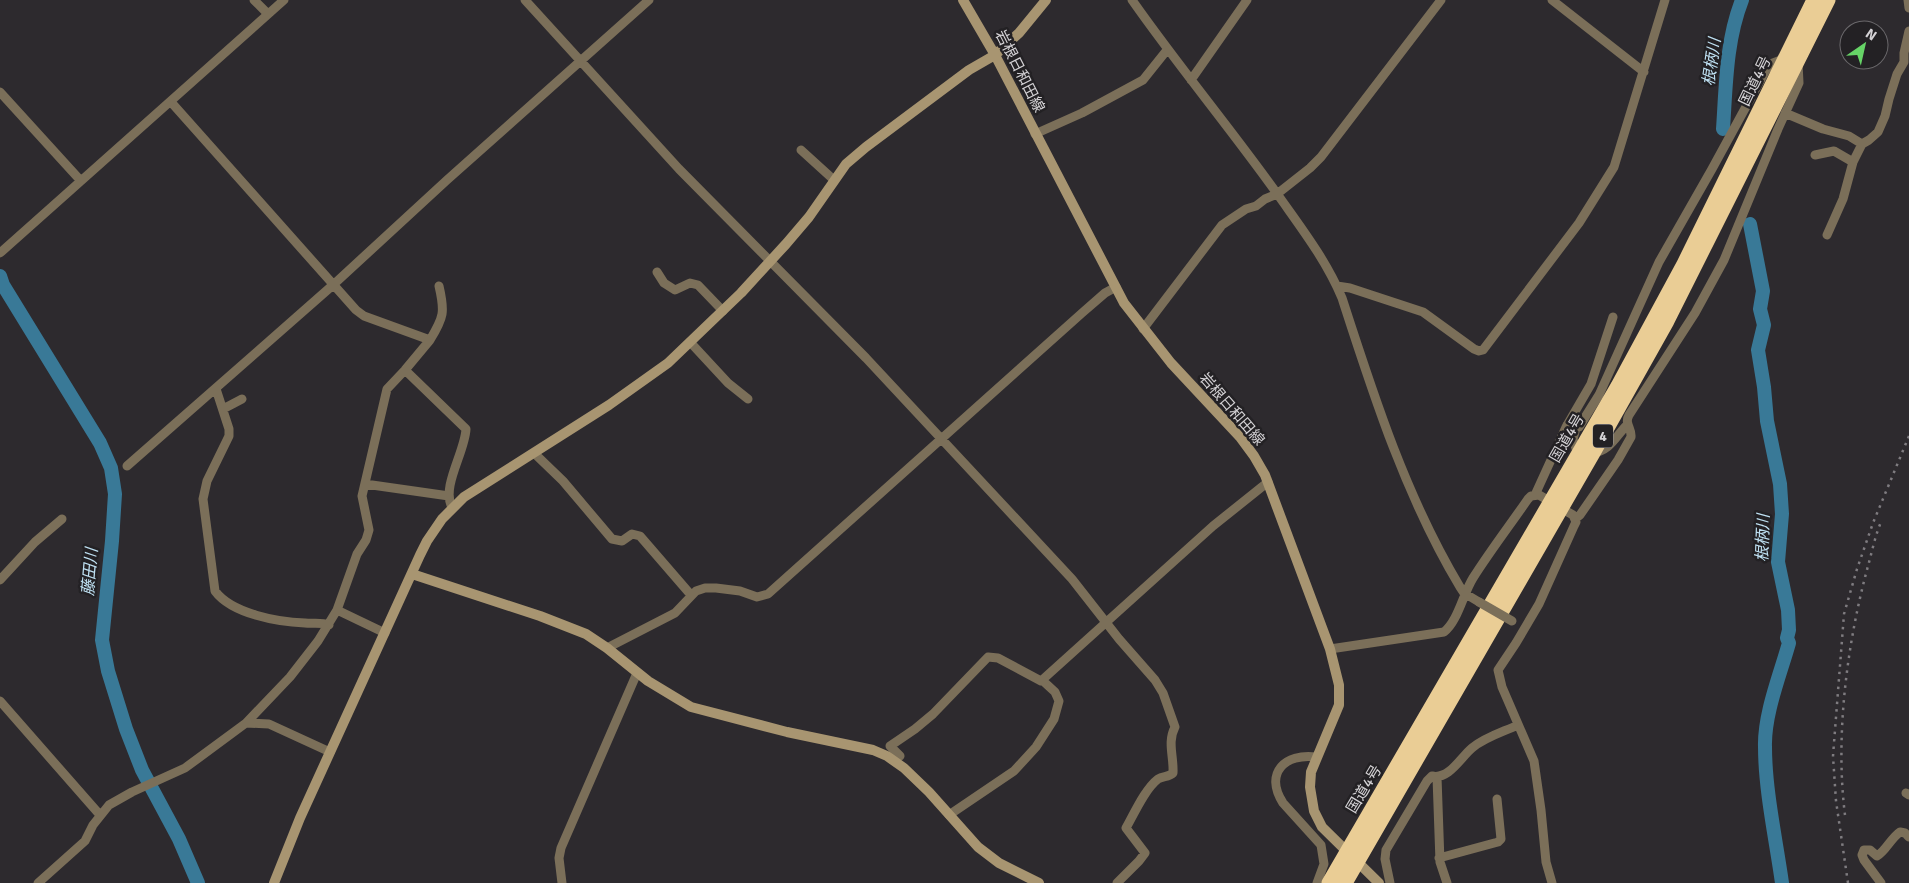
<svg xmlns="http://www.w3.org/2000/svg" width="1909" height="883" font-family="Signika,'Noto Sans JP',sans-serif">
	<rect width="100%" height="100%" fill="#2d2a2e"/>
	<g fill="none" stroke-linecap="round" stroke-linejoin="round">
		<!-- river -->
		<path stroke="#397997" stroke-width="14" d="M1723 129C1726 85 1726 41 1742 0
			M1750 224 1763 291 1760 309 1764 325 1758 350 1764 387 1767 421 1780 484 1782 514 1778 562 1788 610 1789 630 1787 638 1789 643C1780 675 1764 714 1765 747 1765 790 1776 840 1782 883
			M0 276 3 285 100 443 111 468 115 494 112 541 102 640 108 671 126 729 142 770 179 839 198 883"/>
		<!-- street -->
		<path stroke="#7b6f59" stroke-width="9" d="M254 0 268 14
			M525 0 679 169 866 358 1072 579 1119 639 1155 680 1163 693 1175 727C1167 742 1174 757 1173 773 1169 777 1163 776 1158 779 1145 789 1134 814 1126 828L1145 853 1139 861 1117 883
			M1132 0C1179 67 1231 129 1278 195 1302 229 1326 260 1342 298 1374 397 1406 497 1460 587L1464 593 1479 602
			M1552 0 1644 72
			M1908 0 1909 8
			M1191 80 1247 0
			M0 92 81 181
			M1785 113 1823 129 1849 136 1862 144
			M1035 134 1082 113 1143 80 1167 50
			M801 150 834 180
			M1815 155 1834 151 1853 162
			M1827 235 1843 199 1853 162 1862 144 1869 140 1878 132 1885 116 1889 99 1897 74 1904 62V53L1909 31
			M0 253 284 0
			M657 272 664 283 675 290 690 283 698 285 723 311
			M1337 286 1350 288 1423 312 1474 349 1479 351 1483 350 1579 223 1614 167 1665 0
			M1143 329 1222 225 1246 209 1256 206 1265 199 1277 194 1310 168 1321 157 1441 0
			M430 340C444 317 445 312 439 286
			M690 342 728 383 748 399
			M405 370 466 429C465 452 441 487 452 507
			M216 389 229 429V436L207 481 203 499 215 591C232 614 278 622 305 623 313 624 321 622 329 625
			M223 409 242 399
			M1567 425 1579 427 1599 395 1659 262 1712 169 1766 70 1773 63 1786 58
			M1576 428 1573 439 1578 455
			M534 453 563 481 612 539 622 541 632 534 640 536 691 595
			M1593 453C1611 450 1615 437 1627 425
			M127 466 333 285 447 180 649 0
			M365 484 449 496
			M1535 495 1566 427 1591 384 1613 317
			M1575 519 1580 515 1618 460 1631 437C1632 428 1624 424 1629 415L1695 313 1724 260 1778 129 1799 83 1798 63
			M0 580 35 542 62 519
			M337 610 385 633
			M607 648 675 613 696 591 705 588H716L740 591 757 597 768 594 1082 313 1105 293 1116 287
			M1330 649 1444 632C1458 621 1463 594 1473 578 1490 551 1510 525 1528 499L1531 496 1539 495 1551 502
			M0 701 100 815
			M246 723 269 724 330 752
			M1316 757C1285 753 1264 773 1283 803L1321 845 1324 864 1317 883
			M893 760 900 756 890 746 915 729 933 714 988 657 998 658 1041 681 1213 526 1268 482
			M1437 777 1440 862 1447 883
			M1906 793 1909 795
			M949 815 1014 771 1036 747 1054 719 1059 701 1055 692 1042 680
			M1439 858 1498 842 1501 839 1497 799
			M38 883 85 841 93 825 109 805 132 792 185 768 246 723 290 677 318 641 337 610 357 554 366 540 369 530 362 496 387 389 405 370 430 340 364 316 356 310 171 102
			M562 883 559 858 561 848 637 673
			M1390 883 1385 859 1386 850 1427 781 1432 776C1449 780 1461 757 1472 748 1485 737 1503 732 1518 725
			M1552 883 1546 862 1541 810 1534 761 1502 687 1498 670 1516 643 1539 604 1574 526 1576 522 1573 515 1561 508
			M1881 883 1864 860 1862 855 1864 850H1870L1877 856C1885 852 1891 838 1900 832L1905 833 1909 837"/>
		<!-- secondary -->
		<path stroke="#a89571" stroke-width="10" d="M963 0 995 55 1124 303 1171 363 1240 437 1254 456 1265 475 1330 649 1339 685V705L1311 772 1310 787 1314 811 1322 827 1379 883
			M412 574 540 616 586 634 607 648 648 681 691 707 787 732 873 750 887 756 904 768 929 792 978 847 999 863 1039 883
			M274 883 300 818 420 555 427 541 442 519 464 497 609 405 668 363 741 293 786 244 809 217 846 164 866 147 969 70 995 55 1019 33 1046 0"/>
		<!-- highway -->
		<path stroke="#eacd95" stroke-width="15" d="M1329 883 1618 386 1684 264 1814 0
			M1345 883 1593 453 1667 321 1828 0"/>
		<!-- rail -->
		<path stroke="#7f7c80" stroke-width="2.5" stroke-dasharray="2.5 5" stroke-linecap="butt" d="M1845 815C1835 736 1847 643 1868 566 1872 552 1875 536 1881 522
			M1848 883 1836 801 1833 756 1844 614 1857 569 1873 523 1909 436"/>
		<!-- street-bridge -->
		<path stroke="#7b6f59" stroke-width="9" d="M1479 602 1512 621"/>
	</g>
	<g text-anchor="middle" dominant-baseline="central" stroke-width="5" stroke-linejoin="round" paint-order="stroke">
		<!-- shield labels -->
		<rect fill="#232124" stroke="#9f9da0" stroke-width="1" x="1593" y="424.5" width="20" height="23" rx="4"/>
		<g font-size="14" font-weight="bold" fill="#d4d2d5">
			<text x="1603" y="436">4</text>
		</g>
		<!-- street labels -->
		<g font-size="15" fill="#d4d2d5" stroke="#232124">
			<text transform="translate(1020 71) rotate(63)">岩根日和田線</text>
			<text transform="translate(1755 81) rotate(-64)">国道4号</text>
			<text transform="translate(1232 409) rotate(49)">岩根日和田線</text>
			<text transform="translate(1567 438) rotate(-60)">国道4号</text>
			<text transform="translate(1364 789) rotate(-59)">国道4号</text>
		</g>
		<!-- water labels -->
		<g font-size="16" font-style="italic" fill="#c0e2f4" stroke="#232124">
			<text transform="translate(1712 62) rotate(-82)">根柄川</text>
			<text transform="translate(1763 538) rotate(-88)">根柄川</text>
			<text transform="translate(90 572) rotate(-85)">藤田川</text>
		</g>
	</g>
	<!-- north arrow -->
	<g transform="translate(1864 45) rotate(34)"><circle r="24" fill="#232124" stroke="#6a686b"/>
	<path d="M0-4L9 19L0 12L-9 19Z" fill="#66d467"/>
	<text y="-8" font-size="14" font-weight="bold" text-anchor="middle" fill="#d4d2d5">N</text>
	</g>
</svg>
